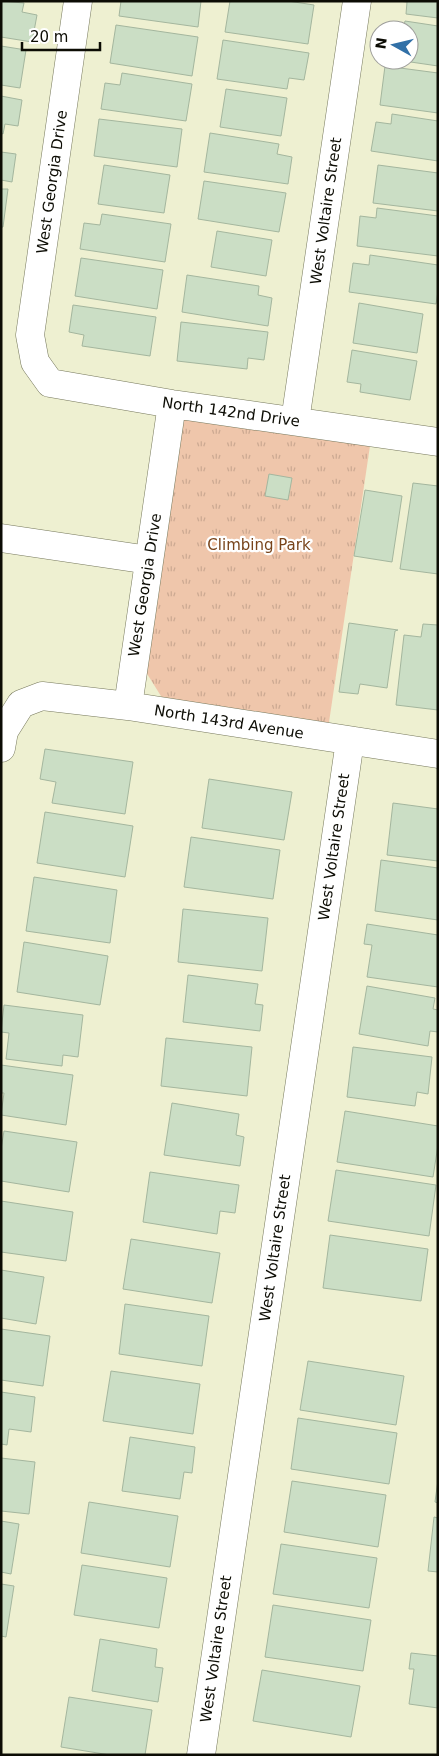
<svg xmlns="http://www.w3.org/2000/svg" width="439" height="1756" font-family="'DejaVu Sans',sans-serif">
	<defs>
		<pattern id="park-tufts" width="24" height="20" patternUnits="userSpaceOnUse" patternTransform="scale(1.25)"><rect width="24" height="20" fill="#efc6ab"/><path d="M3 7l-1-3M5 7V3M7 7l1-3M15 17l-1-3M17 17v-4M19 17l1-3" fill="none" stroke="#cca992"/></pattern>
	</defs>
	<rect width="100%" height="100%" fill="#eef0d1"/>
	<!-- park -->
	<path fill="url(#park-tufts)" d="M182 413 371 439 328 729 166 704 144 669Z"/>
	<!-- building -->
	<path fill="#cbdec5" stroke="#a4b69e" d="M1 1 24 3 22 12 37 15 32 42 1 37Z
		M121 1H201L198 27 119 16Z
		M230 1H288L314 5 308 44 225 32Z
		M399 1H438V18L406 14 407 2Z
		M405 21 438 26V66L397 60H409V30H403Z
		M116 25 198 37 192 76 110 63Z
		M223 40 309 53 304 80 289 78 287 89 217 79Z
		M1 46 26 50 20 88 1 85Z
		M385 66 438 73V113L380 105Z
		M122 73 192 84 186 121 101 109 105 83 120 85Z
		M226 89 287 98 281 136 220 127Z
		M1 96 22 100 18 126 5 124 3 134 1 133Z
		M392 114 438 121V161L371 151 376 122 391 124Z
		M99 119 182 129 177 167 94 156Z
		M210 133 279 144 277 154 292 157 288 184 204 172Z
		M1 152 16 154 12 182 1 180Z
		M104 165 170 175 164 213 98 204Z
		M378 165 438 173V211L373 203Z
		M204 181 286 193 279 232 198 219Z
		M1 189H8L3 227H1Z
		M377 208 438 216V256L357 246 360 216 376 218Z
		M102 214 171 224 165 262 80 249 84 223 100 225Z
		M217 231 272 240 266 276 211 267Z
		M370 255 438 265V291L436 304 349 292 353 263 369 265Z
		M81 258 163 270 157 309 75 296Z
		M187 275 259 286 258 295 272 298 268 326 182 312Z
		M359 303 423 314 417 353 353 343Z
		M73 305 156 317 150 356 82 346 84 335 69 332Z
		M181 322 268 332 264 360 248 358 247 369 177 361Z
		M352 350 417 361 410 400 360 392 361 384 347 382Z
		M269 474 292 478 288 500 265 496Z
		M413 483 438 486V574L400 569Z
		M365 490 402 496 392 562 354 556Z
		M349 623 398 630 395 631 387 688 360 684 358 694 339 692Z
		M423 624 438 625V710L396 705 404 635 421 637Z
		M45 749 133 762 125 814 52 803 56 782 40 779Z
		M209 779 292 792 284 840 202 828Z
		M393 803 438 809V861L387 855Z
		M45 812 133 826 125 877 37 863Z
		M191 837 280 850 273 899 184 887Z
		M381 860 438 868V920L375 911Z
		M34 877 117 890 110 943 26 931Z
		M183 909 268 918 262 971 178 962Z
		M367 924 438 935V987L367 977 372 945 364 944Z
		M24 942 108 956 100 1005 17 992Z
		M188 975 258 984 255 1004 263 1005 260 1031 183 1022Z
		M367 986 435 998 433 1009 438 1010V1032L430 1031 428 1046 359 1034Z
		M4 1005 83 1015 78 1057 63 1055 62 1066 6 1059 9 1033 1 1032Z
		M166 1038 252 1047 247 1096 161 1086Z
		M353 1047 432 1057 428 1094 417 1092 415 1106 347 1097Z
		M1 1065 73 1075 66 1125 1 1115 4 1093H1Z
		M172 1103 239 1114 236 1135 244 1137 240 1166 164 1155Z
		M345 1111 438 1126V1145L433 1177 337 1162Z
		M4 1131 77 1142 69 1192 1 1181V1149Z
		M336 1170 436 1185 429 1236 328 1221Z
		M150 1172 239 1185 235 1213 220 1211 217 1234 143 1222Z
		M1 1201 73 1212 66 1261 1 1252Z
		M330 1235 428 1249 421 1301 323 1288Z
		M131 1239 220 1253 212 1303 123 1289Z
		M1 1270 44 1277 36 1324 1 1318Z
		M125 1304 209 1316 202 1366 119 1354Z
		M1 1329 50 1336 43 1386 1 1380Z
		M308 1361 404 1376 396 1425 300 1410Z
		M111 1371 200 1384 193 1434 103 1421Z
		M1 1392 35 1397 31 1432 9 1429 7 1445 1 1444Z
		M298 1418 397 1433 389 1484 291 1469Z
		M130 1437 195 1447 192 1473 184 1472 180 1499 122 1491Z
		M1 1458 35 1462 29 1514 1 1511Z
		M438 1480V1503L435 1502Z
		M292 1481 386 1495 378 1547 284 1532Z
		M89 1502 178 1516 170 1567 81 1553Z
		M434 1517 438 1518V1572L428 1571Z
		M1 1521 19 1524 11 1574 1 1572Z
		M281 1544 377 1558 369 1608 273 1594Z
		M82 1565 167 1578 159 1628 74 1615Z
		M1 1584 14 1586 6 1637 1 1636Z
		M273 1605 371 1620 363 1671 265 1657Z
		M100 1639 157 1649 155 1667 163 1668 158 1702 92 1691Z
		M411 1653 438 1656V1708L409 1704 414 1669H409Z
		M262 1670 360 1686 351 1737 253 1721Z
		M69 1697 152 1710 145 1755H110L61 1747Z"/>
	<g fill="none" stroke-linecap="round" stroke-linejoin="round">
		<!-- street casing -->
		<g stroke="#76785c" stroke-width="29">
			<path id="street" d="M78 1 30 335 35 362 50 383 172 404 438 442
				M295 421 357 1
				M1 538 149 560
				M128 706 172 404
				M1 748 4 731 21 704 42 696 128 706 438 754
				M201 1755 350 741"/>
		</g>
		<!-- street -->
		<use href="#street" stroke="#fff" stroke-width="28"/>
	</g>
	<g text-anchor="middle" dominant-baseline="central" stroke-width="4.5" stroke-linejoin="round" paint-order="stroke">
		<!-- street labels -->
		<g font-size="15" fill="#0c0c04" stroke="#fff">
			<text transform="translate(52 182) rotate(-82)">West Georgia Drive</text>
			<text transform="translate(326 211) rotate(-82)">West Voltaire Street</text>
			<text transform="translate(231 412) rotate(8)">North 142nd Drive</text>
			<text transform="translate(145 585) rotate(-81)">West Georgia Drive</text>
			<text transform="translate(229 722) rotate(9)">North 143rd Avenue</text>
			<text transform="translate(334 847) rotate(-82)">West Voltaire Street</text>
			<text transform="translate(275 1248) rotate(-82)">West Voltaire Street</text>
			<text transform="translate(216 1649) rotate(-82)">West Voltaire Street</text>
		</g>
		<!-- park labels -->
		<g font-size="15" fill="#78441b" stroke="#fff">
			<text x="259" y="545">Climbing Park</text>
		</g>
	</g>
	<!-- border -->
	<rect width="439" height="1756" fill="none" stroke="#0c0c04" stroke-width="5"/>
	<!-- north arrow -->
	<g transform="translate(394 45) rotate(278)"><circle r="24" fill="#ffffff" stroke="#9e9e9b"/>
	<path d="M0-4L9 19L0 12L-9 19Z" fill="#3170a7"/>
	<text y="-8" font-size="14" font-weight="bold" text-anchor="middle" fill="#0c0c04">N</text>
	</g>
	<!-- scale -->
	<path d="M22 42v8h78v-8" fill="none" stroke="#0c0c04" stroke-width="2.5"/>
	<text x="30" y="42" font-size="15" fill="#0c0c04" stroke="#ffffff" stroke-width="4" paint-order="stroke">20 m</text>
</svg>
